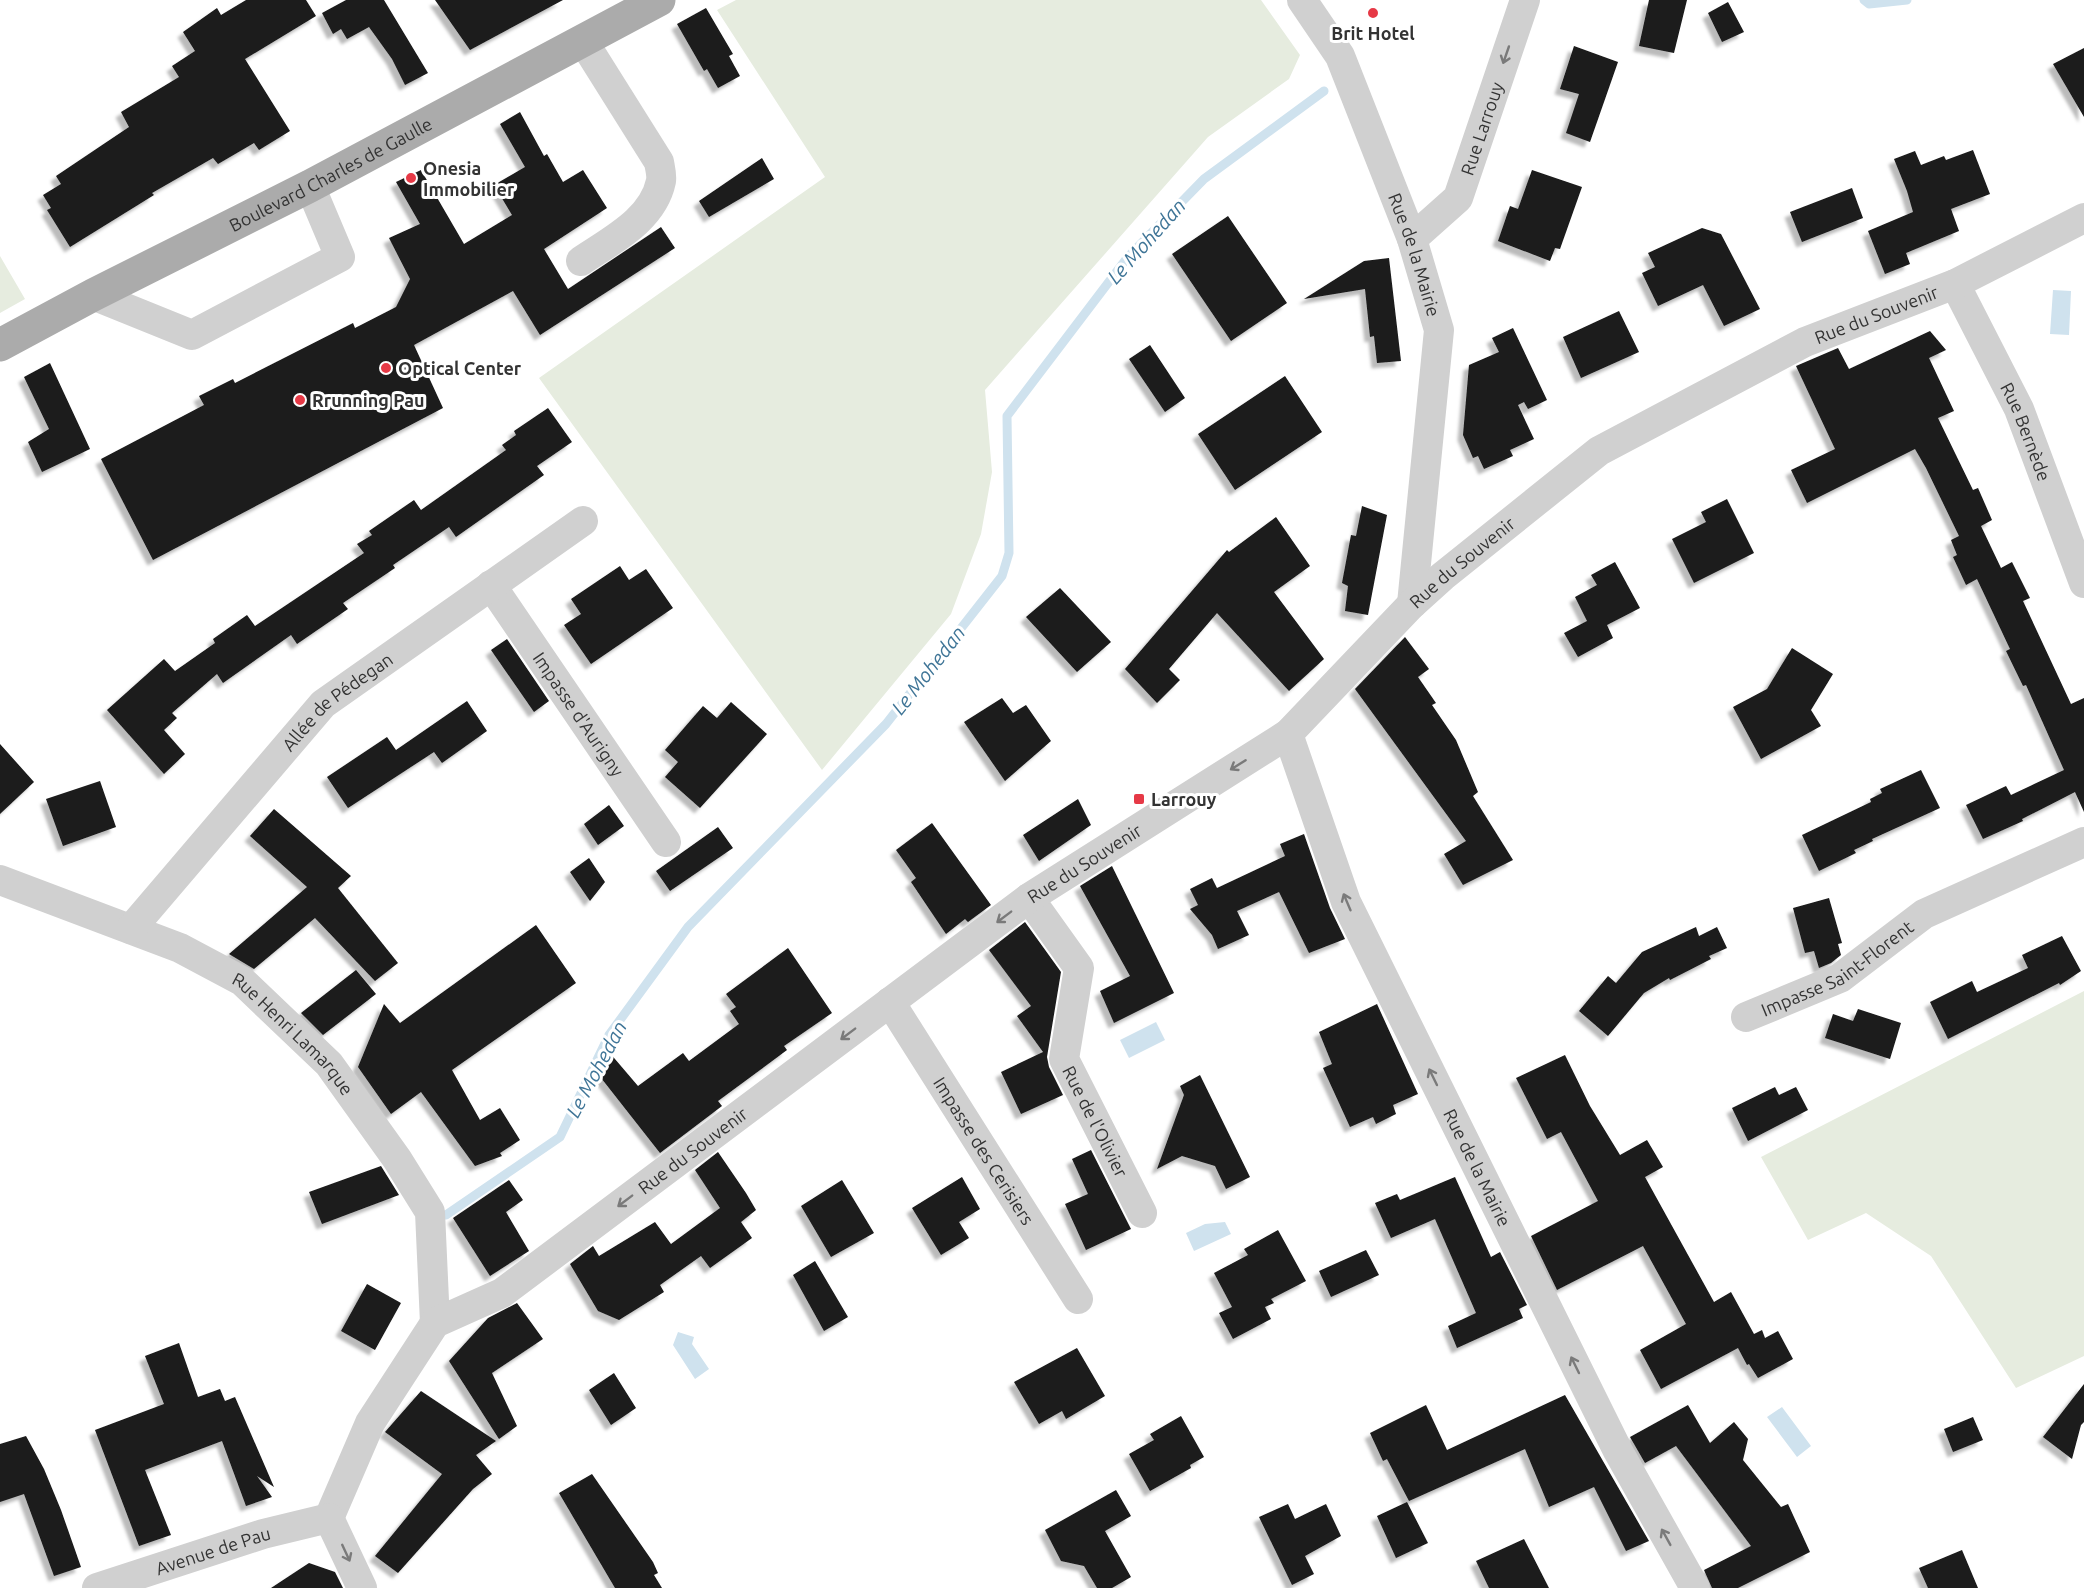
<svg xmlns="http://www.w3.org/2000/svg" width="2084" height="1588" font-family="Ubuntu,sans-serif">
	<defs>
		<filter id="shadow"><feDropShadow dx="-5.5" dy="5.5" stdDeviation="1.5" flood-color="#0004"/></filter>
	</defs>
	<rect width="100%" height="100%" fill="#fff"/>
	<!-- green -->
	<path fill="#e6ecdf" d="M736 0H1261L1300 55 1289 79 1208 137 985 390 992 472 981 534 951 614 822 770 539 378 825 177 717 10Z
		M0 256 25 299 0 313Z
		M2084 991V1356L2016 1388 1931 1256 1866 1213 1808 1240 1761 1157Z"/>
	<!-- water -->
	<path fill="#cfe2ee" d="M2053 290 2071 291 2069 335 2050 334Z
		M1156 1022 1165 1040 1129 1058 1120 1040Z
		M1225 1222 1231 1234 1194 1251 1186 1233 1205 1224Z
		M678 1332 694 1337 692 1344 709 1369 695 1379 673 1345Z
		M1782 1407 1811 1446 1797 1457 1767 1417Z"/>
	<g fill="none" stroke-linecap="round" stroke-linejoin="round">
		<!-- stream -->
		<path stroke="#cfe2ee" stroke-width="9" d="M1864 0 1869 4 1907 0
			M446 1215 560 1137 609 1035 688 927 886 724 1002 576 1009 553 1007 416 1127 258 1204 179 1324 91"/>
	</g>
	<!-- building -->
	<path fill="#1a1a1a" filter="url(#shadow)" d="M246 0H306L316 16 245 59 290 131 259 150 254 143 218 164 213 158 152 193 154 195 70 247 47 210 51 208 43 195 61 184 56 176 129 127 121 112 179 77 172 66 195 51 183 32 217 8 221 15Z
		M346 0H384L428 73 405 85 392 59 369 27 347 39 341 29 333 34 322 13Z
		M435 0H563L470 50Z
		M1649 0H1687L1674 53 1639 46Z
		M1728 2 1744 32 1722 42 1708 13Z
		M706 8 733 54 729 56 740 76 718 88 707 69 704 71 677 24Z
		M1574 46 1618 62 1590 142 1566 133 1579 94 1560 89Z
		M2084 48V117L2053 64Z
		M520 112 544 156 547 154 563 182 583 170 607 208 544 249 568 289 661 227 675 248 540 335 513 291 414 345 443 408 153 560 101 459 204 405 199 396 233 379 235 383 353 323 355 328 396 307 410 279 389 238 420 224 396 182 421 170 464 244 512 215 494 185 525 167 500 124Z
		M1973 150 1990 194 1951 209 1959 231 1906 253 1910 264 1885 274 1868 231 1913 212 1907 191 1894 159 1915 151 1921 165 1944 156 1946 160Z
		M762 158 774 179 709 217 699 201Z
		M1532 170 1582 187 1560 249 1555 248 1550 261 1498 241 1510 206 1518 209Z
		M1852 188 1863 218 1802 242 1790 212Z
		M1228 216 1287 303 1231 341 1172 254Z
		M1702 228 1721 234 1760 309 1724 326 1703 285 1658 306 1642 273 1655 267 1648 253Z
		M1389 258 1401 361 1377 363 1374 336 1370 337 1365 289 1304 299 1364 261Z
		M1619 311 1639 352 1581 378 1563 337Z
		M1513 328 1547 400 1528 409 1524 402 1518 405 1534 439 1510 450 1513 456 1484 469 1478 456 1473 458 1463 435 1469 365 1499 352 1492 338Z
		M1930 331 1946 350 1929 358 1954 411 1938 418 1973 490 1978 488 1992 520 1981 526 2001 568 2012 562 2030 598 2023 601 2071 704 2084 698V812L2075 792 2022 819 2023 821 1983 839 1966 805 2006 786 2011 795 2064 770 2026 685 2023 686 2006 651 2010 649 1977 579 1966 585 1953 557 1957 555 1951 540 1959 536 1926 468 1915 449 1807 503 1791 470 1835 449 1796 366 1838 348 1849 369Z
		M1150 345 1185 398 1165 412 1129 359Z
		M50 363 90 449 42 472 28 442 49 429 24 377Z
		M1285 376 1322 432 1235 490 1198 434Z
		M548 408 572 442 537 466 544 475 456 537 449 527 393 565 395 568 343 603 348 609 297 644 291 635 223 683 217 674 172 713 177 718 164 730 185 754 164 774 107 710 164 659 175 671 215 643 213 639 247 615 255 626 364 553 357 544 372 535 369 531 414 500 421 510 506 450 502 445 516 435 514 431Z
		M1727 499 1754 553 1694 583 1672 539 1706 522 1701 512Z
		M1362 506 1387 515 1368 615 1345 611 1348 586 1342 583 1351 535 1356 536Z
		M1276 517 1310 566 1274 592 1324 659 1289 691 1217 613 1169 669 1180 680 1157 703 1125 669 1227 550 1229 552Z
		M1615 562 1640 608 1607 625 1613 638 1578 657 1564 633 1587 621 1575 597 1597 585 1591 575Z
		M620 566 629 580 646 569 673 608 591 664 564 625 581 614 571 599Z
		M1060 588 1111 642 1077 672 1026 617Z
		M1405 637 1429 669 1418 677 1436 703 1432 705 1456 740 1478 792 1473 796 1513 860 1463 885 1444 854 1466 841 1355 689Z
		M507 639 549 701 534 712 491 650Z
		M1792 648 1833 674 1811 710 1821 726 1761 759 1733 707 1767 689Z
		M1002 698 1013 713 1026 705 1051 741 1005 781 964 722Z
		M467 701 487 731 442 763 434 752 348 808 327 777 387 737 396 750Z
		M731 702 767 734 700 808 665 777 678 762 665 750 703 706 717 718Z
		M0 744 34 782 0 814Z
		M1921 770 1940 808 1872 839 1873 841 1854 850 1856 853 1819 871 1802 835 1871 802 1870 799 1882 793 1880 789Z
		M100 781 116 827 63 846 46 799Z
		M1078 799 1091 825 1039 861 1023 835Z
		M609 805 624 826 598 845 584 824Z
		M274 809 351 876 338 888 398 963 375 981 315 918 254 969 229 954 307 887 250 836Z
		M932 823 991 905 968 922 965 919 946 934 911 882 916 878 896 850Z
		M718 827 733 848 670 891 656 871Z
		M1304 834 1330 908 1345 939 1309 953 1279 892 1237 911 1249 935 1218 949 1212 935 1190 909 1198 905 1190 889 1212 878 1217 888 1285 856 1280 844Z
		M589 858 605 882 590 901 570 872Z
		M1112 866 1174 993 1114 1023 1100 991 1130 976 1080 886Z
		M1829 898 1842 943 1838 944 1841 955 1831 963 1819 968 1814 951 1805 953 1793 908Z
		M1025 922 1061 972 1047 1057 1049 1067 1063 1095 1021 1114 1001 1072 1043 1052 1017 1016 1031 1006 989 950Z
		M536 925 576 983 452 1070 480 1120 500 1108 520 1140 500 1153 502 1156 475 1166 421 1092 391 1114 358 1067 384 1004 400 1023Z
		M1696 927 1699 936 1717 927 1727 948 1709 956 1711 959 1670 980 1669 978 1644 993 1608 1036 1579 1011 1608 976 1616 983 1642 952Z
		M2062 936 2081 971 2060 985 2059 983 1948 1039 1930 1002 1972 981 1977 992 2028 968 2022 955Z
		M788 948 832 1013 784 1046 787 1050 718 1101 722 1106 660 1153 598 1074 609 1052 638 1086 683 1053 689 1061 739 1024 730 1011 736 1007 726 994Z
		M356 970 376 994 323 1035 301 1013Z
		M1377 1004 1418 1094 1393 1105 1396 1114 1376 1124 1373 1117 1350 1127 1323 1068 1332 1064 1319 1032Z
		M1858 1009 1901 1023 1890 1059 1825 1038 1833 1014 1853 1021Z
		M1565 1055 1590 1106 1620 1155 1647 1140 1663 1167 1645 1177 1714 1302 1731 1292 1754 1334 1762 1330 1765 1338 1778 1331 1793 1359 1758 1378 1749 1364 1747 1365 1738 1348 1661 1389 1640 1350 1686 1324 1643 1246 1557 1290 1531 1236 1598 1201 1561 1132 1547 1139 1516 1078Z
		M1200 1075 1250 1177 1226 1189 1215 1166 1182 1156 1157 1169 1184 1095 1180 1086Z
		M1775 1087 1779 1095 1796 1087 1808 1110 1748 1141 1732 1108Z
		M1091 1150 1131 1229 1086 1250 1065 1204 1088 1194 1072 1159Z
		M718 1152 746 1193 756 1210 741 1222 752 1238 710 1268 701 1256 660 1285 664 1292 619 1320 598 1311 570 1264 593 1246 599 1256 655 1222 671 1244 720 1208 695 1170Z
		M381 1166 399 1195 322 1224 309 1192Z
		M962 1177 980 1209 959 1222 969 1238 941 1255 912 1208Z
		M1455 1177 1491 1257 1500 1252 1527 1305 1519 1309 1523 1318 1457 1348 1448 1326 1476 1313 1435 1219 1391 1238 1375 1203 1397 1194 1400 1200Z
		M509 1180 523 1200 506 1212 529 1251 490 1276 453 1218Z
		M842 1180 874 1233 831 1257 801 1206Z
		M1278 1230 1306 1281 1271 1299 1274 1303 1265 1307 1271 1319 1233 1339 1219 1313 1232 1307 1214 1273 1248 1255 1244 1249Z
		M1366 1250 1379 1275 1331 1297 1319 1271Z
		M815 1261 848 1317 824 1331 793 1275Z
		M367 1284 401 1303 375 1350 341 1331Z
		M517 1303 543 1339 492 1373 517 1426 499 1439 449 1361 488 1318Z
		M179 1343 198 1397 220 1389 225 1401 235 1397 274 1487 257 1476 272 1497 246 1506 222 1441 145 1470 171 1535 139 1546 95 1430 164 1404 145 1356Z
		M1077 1348 1105 1396 1066 1419 1062 1411 1039 1424 1014 1382Z
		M614 1373 636 1408 611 1425 589 1390Z
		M2084 1384V1422L2081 1425 2072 1459 2043 1437Z
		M421 1391 496 1441 476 1455 492 1474 473 1489 398 1573 375 1556 442 1474 385 1432Z
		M1565 1395 1649 1541 1626 1551 1594 1487 1549 1507 1525 1449 1409 1501 1387 1459 1383 1461 1370 1433 1426 1405 1447 1450Z
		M1688 1405 1710 1443 1734 1422 1748 1439 1743 1460 1781 1507 1788 1504 1810 1552 1738 1588H1712L1704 1570 1751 1546 1676 1446 1645 1463 1630 1437Z
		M1181 1416 1204 1457 1190 1465 1191 1468 1150 1491 1129 1454 1154 1440 1150 1434Z
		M1973 1417 1983 1440 1953 1452 1944 1429Z
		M26 1436 44 1469 61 1510 81 1567 54 1576 24 1494 0 1502V1444Z
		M592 1474 653 1562 658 1573 654 1575 662 1588H615L559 1493Z
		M1116 1490 1131 1516 1105 1531 1131 1577 1112 1588H1097L1084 1566 1061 1561 1045 1530Z
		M1407 1502 1428 1543 1396 1558 1377 1516Z
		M1288 1504 1295 1519 1326 1504 1341 1536 1305 1556 1314 1574 1292 1585 1259 1517Z
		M1524 1539 1549 1588H1489L1476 1561Z
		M1962 1550 1978 1588H1928L1919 1568Z
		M309 1563 335 1572 343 1588H271Z"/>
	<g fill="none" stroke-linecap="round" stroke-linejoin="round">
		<!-- minor -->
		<g stroke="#d0d0d0" stroke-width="30">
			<path id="s1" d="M1302 0 1340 56 1412 239 1439 330 1412 604"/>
			<path id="s2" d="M1412 239 1458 198 1525 0"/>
			<path d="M581 261C612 240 653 220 661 181 662 175 660 168 659 162L583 41"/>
			<path id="s3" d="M1955 284 2019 409 2084 583"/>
			<path d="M93 295 192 335 340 257 310 186"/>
			<path id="s4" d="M491 585 666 842"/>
			<path id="s5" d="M1288 734 1346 902 1618 1451 1695 1588"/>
			<path id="s6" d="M0 880 180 948 242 981 329 1064 397 1159 430 1212 435 1323"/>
			<path id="s7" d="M1029 898 1079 968 1064 1059 1142 1213"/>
			<path id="s8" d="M131 929 323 704 583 521"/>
			<path id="s9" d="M890 1002 1078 1299"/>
			<path id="s10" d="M1746 1017 1840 978 1924 914 2084 842"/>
			<path id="s11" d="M329 1518 370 1423 435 1323 502 1293 1029 898 1288 734 1412 604 1443 576 1599 451 1805 342 1955 284 2084 218"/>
			<path d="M329 1518 362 1588"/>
			<path id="s12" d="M97 1588 263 1534 329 1518"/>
		</g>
		<!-- major -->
		<path stroke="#ababab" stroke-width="33" id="s13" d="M0 345 93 295 310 186 659 0"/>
	</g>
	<!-- one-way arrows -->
	<defs><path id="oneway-shaft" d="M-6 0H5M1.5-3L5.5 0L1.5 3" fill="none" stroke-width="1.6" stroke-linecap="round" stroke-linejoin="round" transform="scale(1.5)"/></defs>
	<g stroke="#7a7a7a">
		<use href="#oneway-shaft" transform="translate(1506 55) rotate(109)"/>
		<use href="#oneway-shaft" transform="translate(1238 765) rotate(148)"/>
		<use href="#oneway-shaft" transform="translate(1347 902) rotate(-113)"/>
		<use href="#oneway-shaft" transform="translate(1004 917) rotate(143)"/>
		<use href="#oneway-shaft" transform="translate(848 1034) rotate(143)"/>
		<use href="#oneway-shaft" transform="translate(1433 1077) rotate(-116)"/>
		<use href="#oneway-shaft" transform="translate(625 1201) rotate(143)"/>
		<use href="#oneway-shaft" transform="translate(1575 1365) rotate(-116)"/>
		<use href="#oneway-shaft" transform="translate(1666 1537) rotate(-119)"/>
		<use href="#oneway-shaft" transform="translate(346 1553) rotate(65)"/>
	</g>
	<!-- markers -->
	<g fill="#e63946" stroke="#fff" stroke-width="2">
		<circle cx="1373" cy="13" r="6"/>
		<circle cx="411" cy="178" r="6"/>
		<circle cx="386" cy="368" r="6"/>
		<circle cx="300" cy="400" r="6"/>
		<rect x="1133" y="793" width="12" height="12" rx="3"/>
	</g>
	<g text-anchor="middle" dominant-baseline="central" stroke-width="6" stroke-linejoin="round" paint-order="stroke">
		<!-- poi labels -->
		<g font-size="18" font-weight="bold" fill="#333" stroke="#fff" text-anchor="start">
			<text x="1373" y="33" text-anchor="middle">Brit Hotel</text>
			<text x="423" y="168">Onesia<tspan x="423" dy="21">Immobilier</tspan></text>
			<text x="398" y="368">Optical Center</text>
			<text x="312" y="400">Rrunning Pau</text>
			<text x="1151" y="799">Larrouy</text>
		</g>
		<!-- street labels -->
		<g font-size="18" fill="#333" stroke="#fff">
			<text stroke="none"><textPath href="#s2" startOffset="135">Rue Larrouy</textPath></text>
			<text stroke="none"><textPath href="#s13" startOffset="372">Boulevard Charles de Gaulle</textPath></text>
			<text stroke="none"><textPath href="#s1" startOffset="280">Rue de la Mairie</textPath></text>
			<text stroke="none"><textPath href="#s11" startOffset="1992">Rue du Souvenir</textPath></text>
			<text stroke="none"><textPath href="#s3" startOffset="164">Rue Bernède</textPath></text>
			<text stroke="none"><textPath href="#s11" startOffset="1506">Rue du Souvenir</textPath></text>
			<text stroke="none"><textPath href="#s8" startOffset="308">Allée de Pédegan</textPath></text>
			<text stroke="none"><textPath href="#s4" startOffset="156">Impasse d'Aurigny</textPath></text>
			<text stroke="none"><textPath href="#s11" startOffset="1020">Rue du Souvenir</textPath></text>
			<text stroke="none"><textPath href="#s10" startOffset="104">Impasse Saint-Florent</textPath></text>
			<text stroke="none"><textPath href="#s6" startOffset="336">Rue Henri Lamarque</textPath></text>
			<text stroke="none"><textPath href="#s7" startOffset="248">Rue de l'Olivier</textPath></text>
			<text stroke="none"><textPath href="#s11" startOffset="534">Rue du Souvenir</textPath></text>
			<text stroke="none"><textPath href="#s9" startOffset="176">Impasse des Cerisiers</textPath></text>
			<text stroke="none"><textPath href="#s5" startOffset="474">Rue de la Mairie</textPath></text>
			<text stroke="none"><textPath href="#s12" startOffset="122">Avenue de Pau</textPath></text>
		</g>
		<!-- water labels -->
		<g font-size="20" font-style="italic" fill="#3f7597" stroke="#fff">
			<text transform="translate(1146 241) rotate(-48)">Le Mohedan</text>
			<text transform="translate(928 670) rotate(-52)">Le Mohedan</text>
			<text transform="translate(596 1069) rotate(-62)">Le Mohedan</text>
		</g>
	</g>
</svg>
